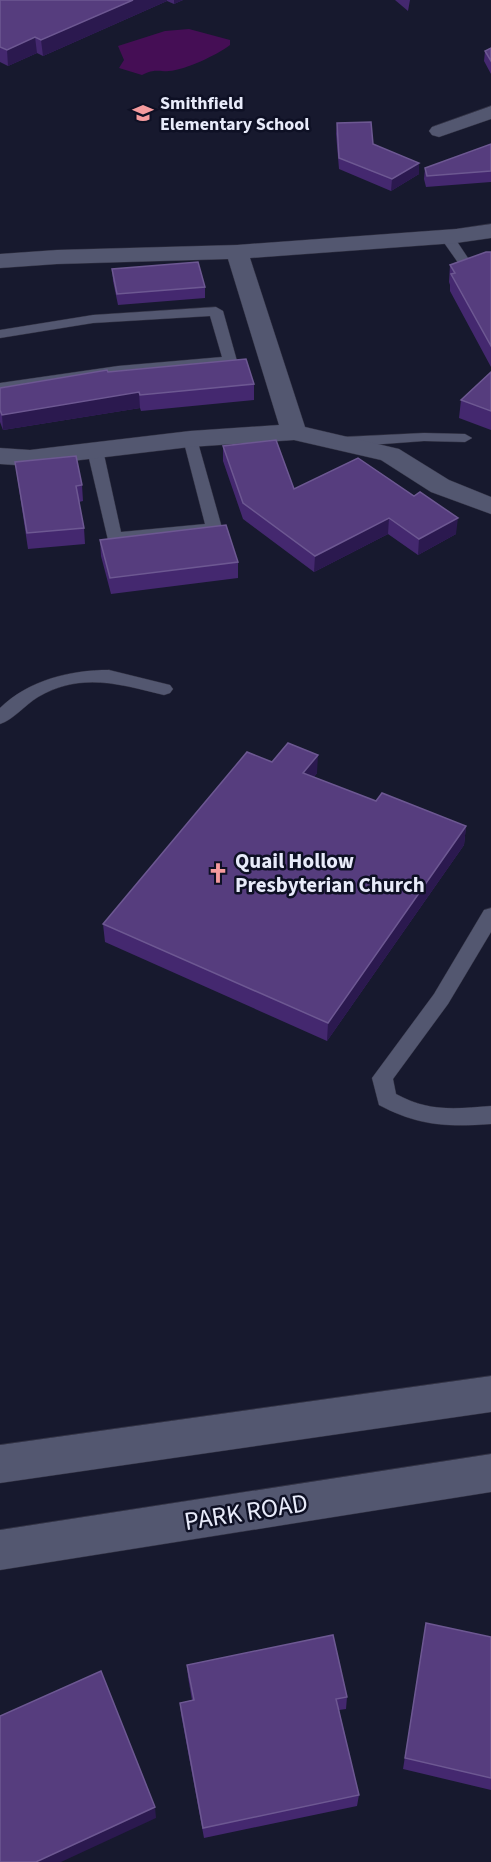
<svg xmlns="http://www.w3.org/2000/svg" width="491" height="1862" font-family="'Source Sans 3',sans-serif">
	<rect width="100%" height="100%" fill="#17192e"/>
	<!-- green -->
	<path fill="#450e55" d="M189 29 230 40V45C217 55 185 70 169 71 155 72 157 68 142 75L119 68 124 60 118 46 165 31Z"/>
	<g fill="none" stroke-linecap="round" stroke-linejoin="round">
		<!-- service casing -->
		<g stroke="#323243" stroke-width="1">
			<path id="service" d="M447 233 452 234 468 258 490 262V268L459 264 440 237Z
				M216 307 223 311 237 361 235 364 118 374 0 391V383L118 366 222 357 210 316 93 323 0 338V330L93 315Z
				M424 433 465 434 472 438 465 442 424 441 343 447 335 442 343 437Z
				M190 435 197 439 222 528 220 531 114 542 108 540 87 450 90 447 95 445 103 450 121 532 205 524 183 439Z
				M109 670 170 685 173 689 170 693 164 695C119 684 81 672 38 697 25 705 13 720 0 724V708C29 680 70 670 109 670Z
				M491 908V932L448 1004 393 1079 396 1094C429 1112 454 1109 491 1106V1124C446 1127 419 1126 379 1105L372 1078 434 994 484 910Z"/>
		</g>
		<!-- minor casing -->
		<g stroke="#323243" stroke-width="1">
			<path id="minor" d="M491 106V119L439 137 432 135 429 131 432 127Z
				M491 224V238L456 243 250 258 305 427 399 449 449 480 491 497V514L431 492 381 460 294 440 190 447 30 466 0 464V448L30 450 190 431 279 425 228 259 57 264 0 268V254L57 250 237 245 456 229Z"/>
		</g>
		<!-- secondary casing -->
		<g stroke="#323243" stroke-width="1">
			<path id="secondary" d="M491 1376V1412L0 1483V1445Z
				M491 1454V1492L0 1570V1530Z"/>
		</g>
		<!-- service -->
		<use href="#service" fill="#535770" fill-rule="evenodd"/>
		<!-- minor -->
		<use href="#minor" fill="#535770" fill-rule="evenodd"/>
		<!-- secondary -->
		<use href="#secondary" fill="#535770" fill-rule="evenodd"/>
	</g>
	<!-- wall -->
	<path fill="#44286f" d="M0 0H183L174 4 167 1 43 56 37 53 8 66 0 62Z
		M395 0H410L408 11Z
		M491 48V74L484 61 485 51Z
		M337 123 373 144 419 163V174L391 191 339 169 336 134Z
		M491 144V182L426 187 424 179 425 168Z
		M491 252V367L450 291V285L449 282 450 265Z
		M112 269 205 287V298L118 305 113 281Z
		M108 372 254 384V400L141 411 140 408 3 430 0 422V388Z
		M491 372V430L459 418 461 400Z
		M223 446 294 489 456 534 418 555 388 534 314 572 243 519 223 461Z
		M15 462 82 485 83 501 79 502 84 528 85 544 28 549Z
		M100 540 238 562V578L111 594 101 556Z
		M272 762 317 773 314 777 376 801 466 826 464 845 327 1041 105 942 103 924Z
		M426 1623 491 1637V1790L403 1769Z
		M187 1665 347 1697 346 1709 339 1710 359 1795 357 1806 204 1838 181 1714 180 1703 192 1700 188 1677Z"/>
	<!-- shaded-wall -->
	<path fill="#2b194f" d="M133 0H167V1L43 56 41 40Z
		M174 0H183L174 4Z
		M35 37 37 53 8 66 7 50Z
		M419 163V174L391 191 392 179Z
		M139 392 140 408 3 430 2 415Z
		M389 518 388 534 314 572 315 556Z
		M458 518 456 534 418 555 419 539Z
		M318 755 317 773 303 792V773Z
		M466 826 464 845 327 1041 328 1023Z
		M155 1807 156 1818 61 1862H36Z"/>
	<!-- building -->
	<path fill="#563d7e" stroke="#6d5892" stroke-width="1.5" d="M0 0H133L41 40 35 37 7 50 0 47Z
		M491 48V61L485 51Z
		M371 122 373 144 419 163 392 179 339 158 337 123Z
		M491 144V171L427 176 425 168Z
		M486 252H491V346L451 274 455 273 450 265Z
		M198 262 205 287 117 294 112 269Z
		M246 359 254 384 140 395 139 392 2 415 0 410V388L107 370 108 372Z
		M491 372V411L461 400Z
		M276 440 294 489 358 458 414 496 420 492 458 518 419 539 389 518 315 556 243 503 223 446Z
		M76 456 82 485 76 486 84 528 27 533 15 462Z
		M226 525 238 562 110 578 100 540Z
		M288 743 318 755 303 773 376 801 382 793 466 826 328 1023 103 924 247 752 272 762Z
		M426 1623 491 1637V1778L405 1758Z
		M333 1635 347 1697 336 1699 359 1795 203 1828 180 1703 194 1700 187 1665Z
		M101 1671 155 1807 36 1862H0V1716Z"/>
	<!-- icons -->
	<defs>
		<g id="school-bare" transform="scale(1.62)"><path d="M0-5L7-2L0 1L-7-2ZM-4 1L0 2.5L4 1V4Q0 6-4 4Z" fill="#f59b9e" stroke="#0e1024" stroke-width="2.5" paint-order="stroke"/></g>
		<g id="church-bare" transform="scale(1.62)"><path d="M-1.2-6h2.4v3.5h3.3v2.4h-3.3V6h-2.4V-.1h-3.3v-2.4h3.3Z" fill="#f59b9e" stroke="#0e1024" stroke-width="2.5" paint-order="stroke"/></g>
	</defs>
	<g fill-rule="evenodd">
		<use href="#school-bare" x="143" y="113"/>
		<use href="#church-bare" x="218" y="873"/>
	</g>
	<g text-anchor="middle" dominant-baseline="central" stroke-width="5" stroke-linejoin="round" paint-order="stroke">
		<!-- far-poi labels -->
		<g font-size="18" font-weight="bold" fill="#e8ebfa" stroke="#0e1024" text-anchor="start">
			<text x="160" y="103">Smithfield<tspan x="160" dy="21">Elementary School</tspan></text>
		</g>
		<!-- poi labels -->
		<g font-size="21" font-weight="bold" fill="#e8ebfa" stroke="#0e1024" text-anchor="start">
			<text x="235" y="861">Quail Hollow<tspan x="235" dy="24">Presbyterian Church</tspan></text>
		</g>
		<!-- near-street labels -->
		<g font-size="26" fill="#e8ebfa" stroke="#0e1024">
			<text transform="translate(246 1512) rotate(-9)">PARK ROAD</text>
		</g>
	</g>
</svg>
